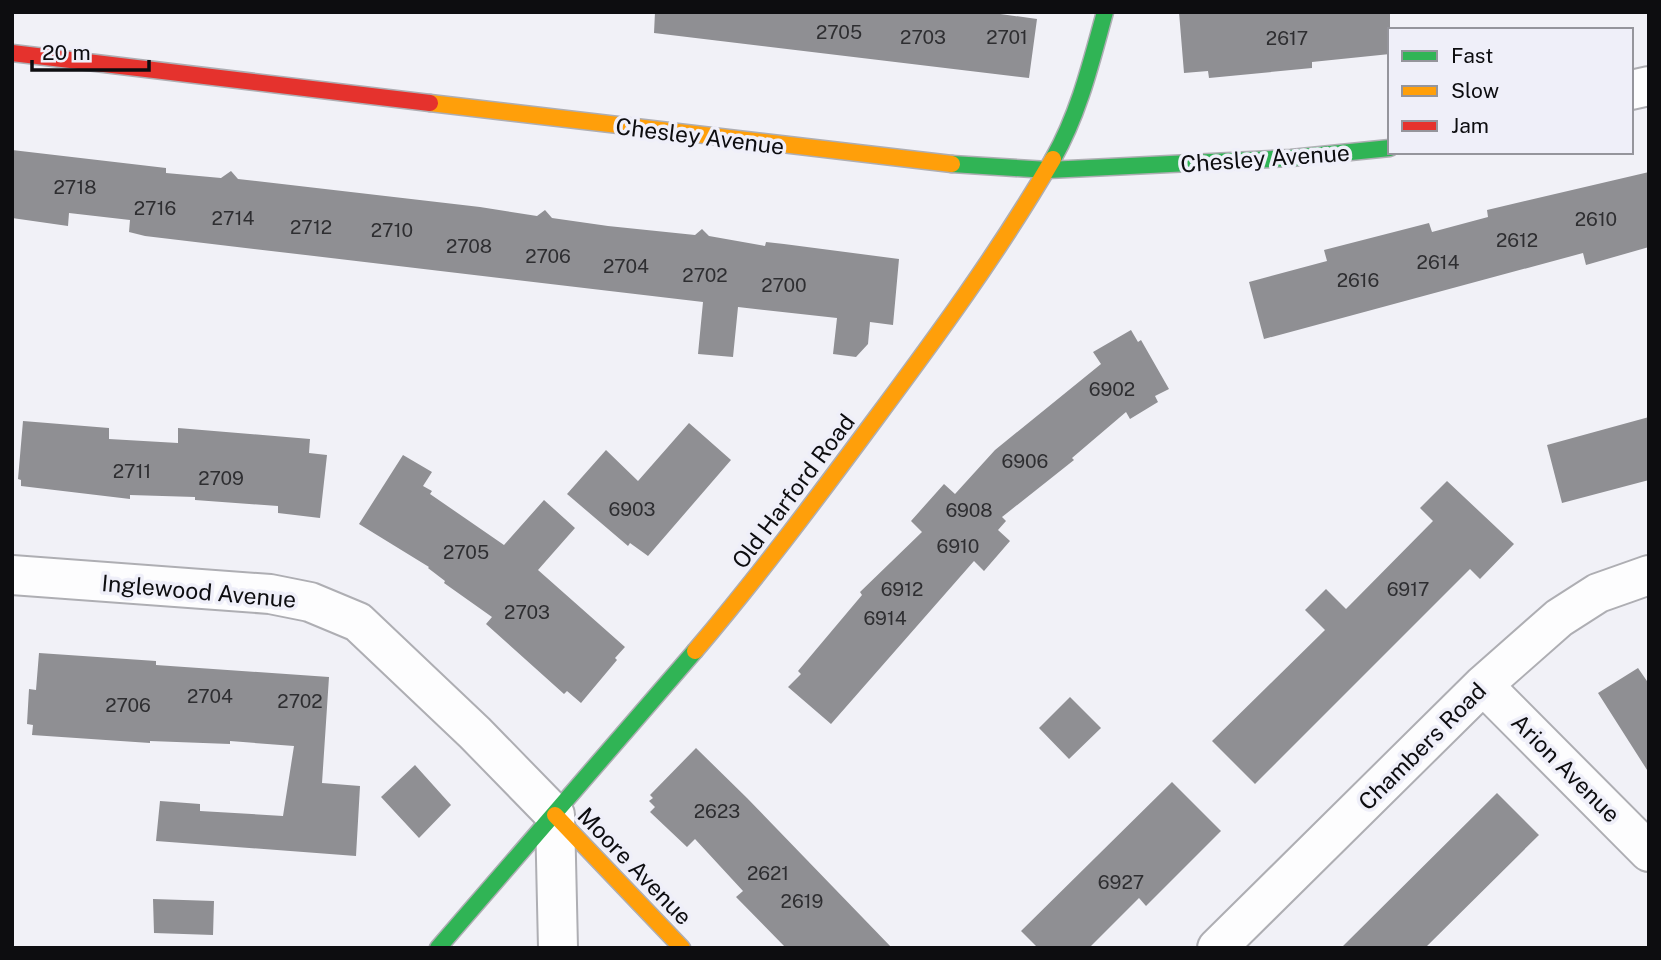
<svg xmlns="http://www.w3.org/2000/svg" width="1661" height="960" font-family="'Public Sans',sans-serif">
	<rect width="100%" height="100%" fill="#f1f1f7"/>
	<!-- building -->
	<path fill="#8f8f93" d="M655 12H986L1037 19 1029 78 654 33Z
		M1179 12H1390V54L1312 62V68L1209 78 1208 71 1184 73Z
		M12 150 166 168V173L221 178 231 171 238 179 480 207 537 216 545 210 552 218 608 226 695 235 702 229 709 236 765 246 766 242 784 244 899 259 893 325 870 322 868 344 856 357 833 354 837 318 738 307 733 357 698 354 703 302 145 236 129 232 130 220 69 213 68 226 12 218Z
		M1649 172V247L1586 265 1583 253 1264 339 1249 282 1327 261 1324 250 1429 223 1432 232 1488 217 1487 210Z
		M1131 330 1138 342 1141 340 1169 389 1155 396 1158 402 1130 419 1126 412 1072 458 1074 460 1002 517 1006 521 998 530 1010 541 984 571 974 561 831 724 788 687 801 674 798 671 862 595 860 592 922 532 911 521 944 484 955 494 995 450 1101 364 1093 352Z
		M1649 417V480L1562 503 1547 445Z
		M23 421 109 428V439L178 443V428L310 439 309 453 327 455 320 518 278 513V506L195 500V497L130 495V499L21 486V480L18 479Z
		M689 423 731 460 648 556 630 543 628 546 567 494 606 450 638 481Z
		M403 455 432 472 423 486 432 491 430 494 504 545 544 500 575 528 538 570 625 647 615 658 617 660 581 703 567 691 564 694 486 624 492 617 444 583 445 581 428 568 429 567 359 524Z
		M1447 481 1514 544 1480 579 1470 569 1255 784 1212 741 1325 630 1305 610 1326 589 1346 609 1433 521 1420 508Z
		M39 653 156 661V665L329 677 322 783 360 786 356 856 156 841 160 801 200 804V811L283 816 294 746 230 741V744L150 741V743L32 735 33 725 27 724 29 689 36 690Z
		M1638 668 1649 684V773L1598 693Z
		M1070 697 1101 728 1069 759 1039 728Z
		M696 748 747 798 892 948H786L736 897 743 891 695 839 687 847 650 812 655 807 649 801 653 798 650 795Z
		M415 765 451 805 419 838 381 797Z
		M1172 782 1221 831 1146 906 1139 898 1089 948H1038L1021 931Z
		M1497 793 1539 835 1425 948H1341Z
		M153 899 214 901 213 935 154 933Z"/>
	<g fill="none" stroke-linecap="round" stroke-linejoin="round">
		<!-- street casing -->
		<g stroke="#aeaeb3" stroke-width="42">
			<path id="street" d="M1631 90 1649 86
				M12 575 270 594 310 602 358 622 475 733 555 815 558 948
				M1483 685 1649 852
				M1217 948 1483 685 1559 618 1598 593 1649 575"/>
		</g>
		<!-- fast casing -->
		<g stroke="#aeaeb3" stroke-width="19">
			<path id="fast" d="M1053 159C1079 113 1091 63 1105 12
				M952 164 1048 170 1291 158 1390 148
				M438 948 695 651"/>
		</g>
		<!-- slow casing -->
		<g stroke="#aeaeb3" stroke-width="19">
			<path id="slow" d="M430 103 952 164
				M695 651C757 578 814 502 871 425 935 339 999 252 1053 159
				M555 815 682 948"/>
		</g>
		<!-- jam casing -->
		<g stroke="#aeaeb3" stroke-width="19">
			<path id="jam" d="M12 53 430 103"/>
		</g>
		<!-- street -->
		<use href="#street" stroke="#fdfdfe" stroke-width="38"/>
		<!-- fast -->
		<use href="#fast" stroke="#30b455" stroke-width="16"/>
		<!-- slow -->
		<use href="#slow" stroke="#ff9f0a" stroke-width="16"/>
		<!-- jam -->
		<use href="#jam" stroke="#e5322d" stroke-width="16"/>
	</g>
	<g text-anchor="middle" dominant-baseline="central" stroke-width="7" stroke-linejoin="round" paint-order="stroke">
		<!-- number labels -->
		<g font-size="19" fill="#2e2e31">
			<text x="839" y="32">2705</text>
			<text x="923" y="37">2703</text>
			<text x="1007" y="37">2701</text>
			<text x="1287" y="38">2617</text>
			<text x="75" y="187">2718</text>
			<text x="155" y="208">2716</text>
			<text x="233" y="218">2714</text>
			<text x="1596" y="219">2610</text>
			<text x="311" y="227">2712</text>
			<text x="392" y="230">2710</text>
			<text x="1517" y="240">2612</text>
			<text x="469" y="246">2708</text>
			<text x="548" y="256">2706</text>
			<text x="1438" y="262">2614</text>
			<text x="626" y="266">2704</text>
			<text x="705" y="275">2702</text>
			<text x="1358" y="280">2616</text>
			<text x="784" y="285">2700</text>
			<text x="1112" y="389">6902</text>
			<text x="1025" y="461">6906</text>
			<text x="132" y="471">2711</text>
			<text x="221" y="478">2709</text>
			<text x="632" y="509">6903</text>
			<text x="969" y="510">6908</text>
			<text x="958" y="546">6910</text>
			<text x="466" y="552">2705</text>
			<text x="902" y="589">6912</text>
			<text x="1408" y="589">6917</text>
			<text x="527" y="612">2703</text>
			<text x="885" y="618">6914</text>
			<text x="210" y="696">2704</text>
			<text x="300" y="701">2702</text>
			<text x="128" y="705">2706</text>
			<text x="717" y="811">2623</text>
			<text x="768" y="873">2621</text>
			<text x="1121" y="882">6927</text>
			<text x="802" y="901">2619</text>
		</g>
		<!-- street labels -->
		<g font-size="23" fill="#0d0d10" stroke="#efeff9">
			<text transform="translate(700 136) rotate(7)">Chesley Avenue</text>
			<text transform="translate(1265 158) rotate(-4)">Chesley Avenue</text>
			<text transform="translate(793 491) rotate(-53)">Old Harford Road</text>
			<text transform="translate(199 591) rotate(5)">Inglewood Avenue</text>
			<text transform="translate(1422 746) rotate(-45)">Chambers Road</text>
			<text transform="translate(1566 768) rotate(45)">Arion Avenue</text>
			<text transform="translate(635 866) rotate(46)">Moore Avenue</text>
		</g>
	</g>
	<!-- border -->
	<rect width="1661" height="960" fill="none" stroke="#0d0d10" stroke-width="28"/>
	<!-- legend -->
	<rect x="1388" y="28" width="245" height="126" fill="#efeff9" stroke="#95959c" stroke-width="2"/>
	<rect x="1402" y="51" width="35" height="10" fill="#30b455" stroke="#95959c" stroke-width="2"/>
	<text x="1451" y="63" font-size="21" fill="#0d0d10">Fast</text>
	<rect x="1402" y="86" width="35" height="10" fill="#ff9f0a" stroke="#95959c" stroke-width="2"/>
	<text x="1451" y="98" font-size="21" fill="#0d0d10">Slow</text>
	<rect x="1402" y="121" width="35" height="10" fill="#e5322d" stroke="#95959c" stroke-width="2"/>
	<text x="1451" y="133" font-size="21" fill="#0d0d10">Jam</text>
	<!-- scale -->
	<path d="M32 60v10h117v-10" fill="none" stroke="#0d0d10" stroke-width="3.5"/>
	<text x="42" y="60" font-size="21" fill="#0d0d10" stroke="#efeff9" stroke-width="5" paint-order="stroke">20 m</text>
</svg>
